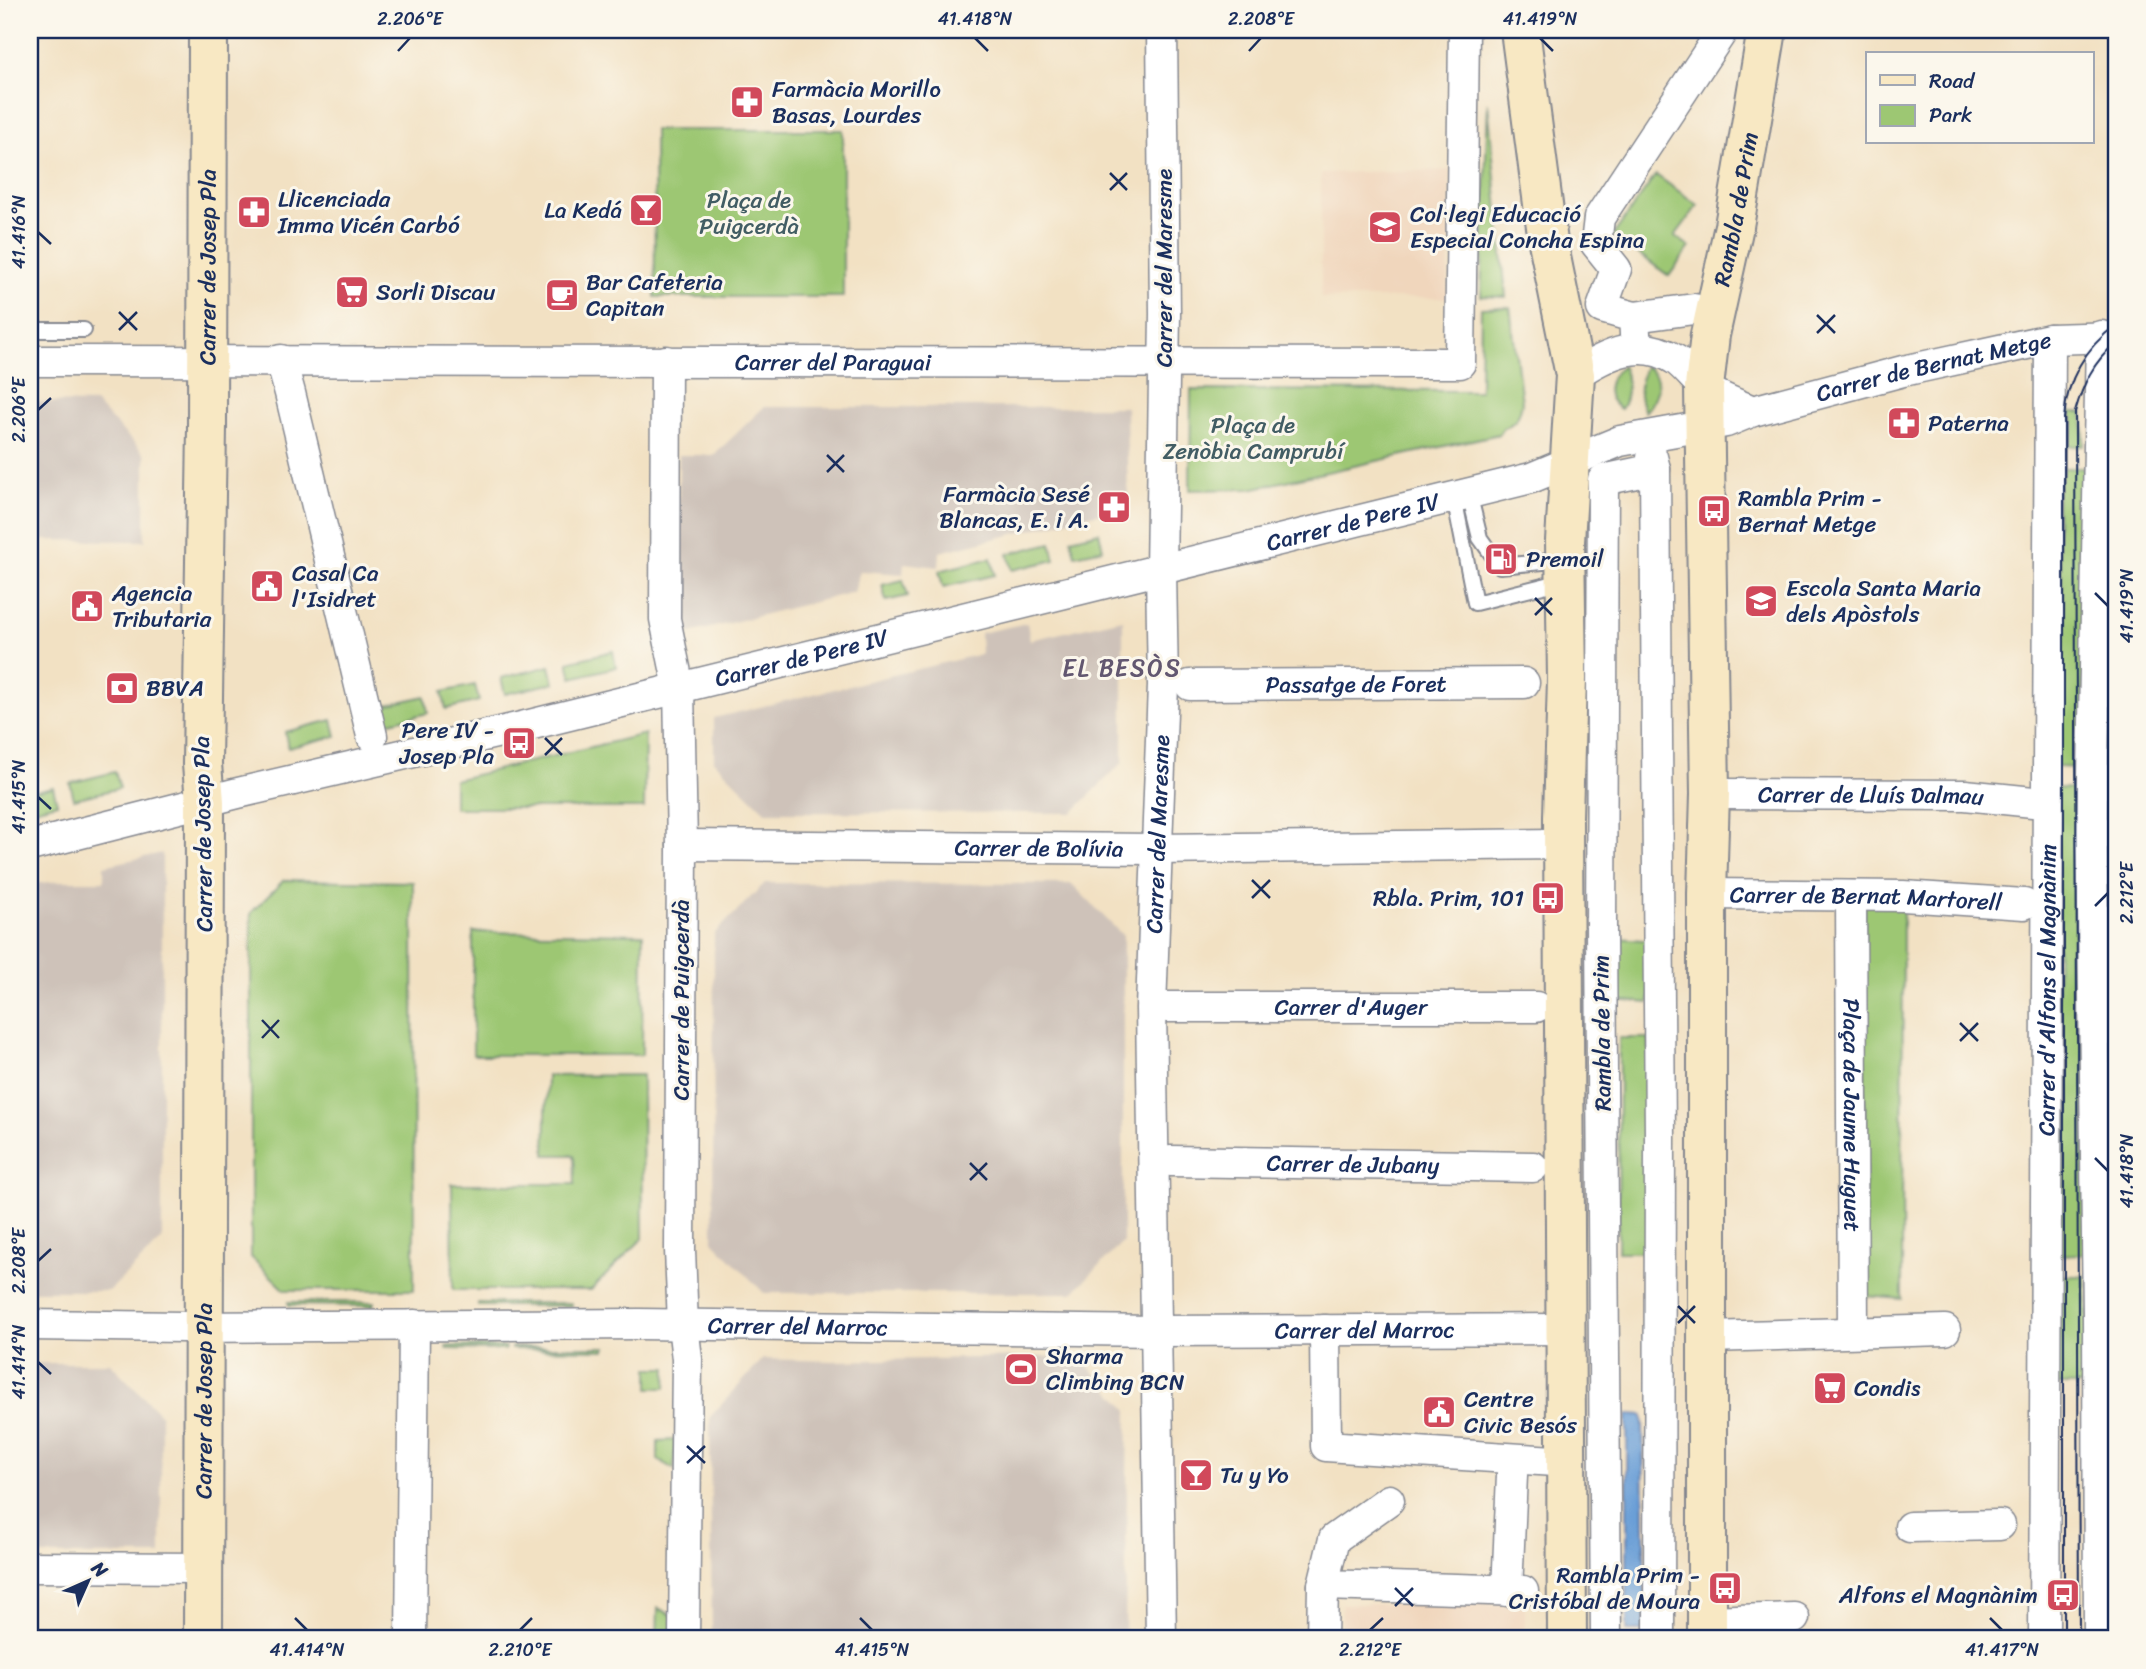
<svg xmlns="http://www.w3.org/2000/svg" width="2146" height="1669" font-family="Sriracha,sans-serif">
	<rect width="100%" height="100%" fill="#fbf7ec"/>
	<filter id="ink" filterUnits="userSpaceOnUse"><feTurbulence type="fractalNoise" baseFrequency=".0143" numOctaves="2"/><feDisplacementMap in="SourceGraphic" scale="14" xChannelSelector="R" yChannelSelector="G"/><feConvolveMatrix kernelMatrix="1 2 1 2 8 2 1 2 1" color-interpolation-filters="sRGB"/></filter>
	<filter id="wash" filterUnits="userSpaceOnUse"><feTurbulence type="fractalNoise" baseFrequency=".00686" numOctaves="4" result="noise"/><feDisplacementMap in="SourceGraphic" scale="28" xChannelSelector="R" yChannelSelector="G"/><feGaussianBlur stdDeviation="1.57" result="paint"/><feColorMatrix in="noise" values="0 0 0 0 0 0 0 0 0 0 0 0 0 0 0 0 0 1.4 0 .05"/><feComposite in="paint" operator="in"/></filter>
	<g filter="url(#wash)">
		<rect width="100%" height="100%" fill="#f2e1c3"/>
		<!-- built -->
		<path fill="#f0d6bc" d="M30 30 31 295H30Z
			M1450 170 1448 298H1321V173Z
			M1342 1604H1525V1639H1342Z"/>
		<!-- industrial -->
		<path fill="#cec2b9" d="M30 402 95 403 145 454V541L30 540Z
			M764 407H1126L1128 506 940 552 939 567 904 563 903 574 860 571 854 592 678 636 679 455H714Z
			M1123 619V762L1072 813 766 812 714 761V718L981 654 980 633 1027 623 1030 640Z
			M162 853V1240L109 1291H30V884L61 881H104V866Z
			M765 883 1072 884 1123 936V1242L1072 1293H764L713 1241 714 934Z
			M1079 1356 1128 1410 1125 1639H712L710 1417 763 1359 833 1361Z
			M30 1363H110L161 1415V1555H30Z"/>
		<!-- green -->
		<path fill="#9dc773" stroke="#5c7b68" stroke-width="2" d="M1488 102 1506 297 1481 296Z
			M654 130H843V297H655Z
			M1656 175 1698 205 1675 236 1690 247 1669 276 1613 235Z
			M1510 307 1522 402C1520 415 1516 424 1503 428L1499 434 1250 489 1190 490 1191 390 1480 391 1481 308Z
			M1622 366C1629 378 1629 398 1621 409 1601 398 1607 378 1622 366Z
			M1645 366C1665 377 1658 398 1645 412 1637 396 1639 382 1645 366Z
			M2056 412H2083L2084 446H2056Z
			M2057 468H2083L2084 768 2057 767Z
			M1099 532 1103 549 1075 555 1071 539Z
			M1051 543 1055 560 1012 570 1008 554Z
			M991 558 995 575 943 587 939 571Z
			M903 580 908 596 886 601 882 585Z
			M613 651 616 667 572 678 568 662Z
			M550 666 554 683 505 694 501 678Z
			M475 685 479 701 446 709 442 692Z
			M425 696 428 713 382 724 378 707Z
			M332 720 336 736 288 748 285 732Z
			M645 734 644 808H454V780Z
			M115 772 120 788 74 799 70 783Z
			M53 787 57 803 30 810V792Z
			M2057 788 2084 789 2085 1254 2058 1255Z
			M284 880 413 882 414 1290H285L251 1257V913Z
			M1903 896 1902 1299 1865 1296 1864 897Z
			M473 932 643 934 642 1055H473Z
			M1617 938 1654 941 1649 1003 1613 1000Z
			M1619 1038H1649L1650 1252H1618Z
			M642 1075 643 1238 591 1290H453L452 1184H575L574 1155H545L547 1076Z
			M2058 1276H2085L2093 1385H2053Z
			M288 1302H374L373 1306 289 1305Z
			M478 1303H571L572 1306H478Z
			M446 1346 505 1347V1350L447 1349Z
			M511 1347H606L605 1350 511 1349Z
			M649 1368H667L666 1388H649Z
			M675 1440 674 1469 658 1460V1441Z
			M658 1608 674 1616V1639H657Z"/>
		<!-- water -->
		<path fill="#6b9fd7" stroke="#43679a" stroke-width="2" d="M1627 1414 1643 1415 1645 1631H1627Z"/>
	</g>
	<g filter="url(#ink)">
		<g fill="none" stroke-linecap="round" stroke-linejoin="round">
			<!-- lane casing -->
			<g stroke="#868890" stroke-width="18">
				<path id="lane" d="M30 330H84
					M1469 493 1480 538 1500 566 1543 562 1564 557
					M1454 497 1475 603 1563 581"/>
			</g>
			<!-- street casing -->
			<g stroke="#868890" stroke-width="33">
				<g id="street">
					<path d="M1634 317 1694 309"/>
					<path d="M1635 334 1634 317 1602 308 1616 269 1596 244 1599 218 1723 30"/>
					<path d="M281 360 290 393 372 736"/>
					<path id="s1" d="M30 361 1460 363 1464 30"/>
					<path d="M666 361 665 619 679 688 682 845 680 1250 683 1325 687 1359 684 1639"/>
					<path d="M1575 375C1606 354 1641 337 1676 360 1687 368 1694 379 1704 387 1718 398 1737 404 1753 411"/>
					<path d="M1652 457 1655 469 1660 1137 1659 1639"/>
					<path id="s2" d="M1190 685 1524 683"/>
					<path id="s3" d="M1710 794 1965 795 2033 802"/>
					<path d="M2092 833H2116"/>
					<path id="s4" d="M682 845 1156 849 1554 844 1563 848"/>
					<path id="s5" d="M30 846 238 793 517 728 1531 478 1620 441 1726 422 1753 411 1903 371 2050 339 2116 337"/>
					<path id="s6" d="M1707 894 1903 896 2024 904"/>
					<path id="s7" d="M1851 896 1853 1331"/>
					<path id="s8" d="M1167 1007H1536"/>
					<path id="s9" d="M1171 1161 1533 1167"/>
					<path id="s10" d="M30 1325 183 1327 639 1324 1155 1331 1566 1329"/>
					<path d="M1325 1330 1326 1446 1554 1461"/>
					<path d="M1708 1337 1945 1330"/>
					<path d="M1910 1527 2000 1525"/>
					<path d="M30 1567 203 1568"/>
					<path d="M1323 1585 1523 1591"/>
					<path d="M1507 1591 1512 1475"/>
					<path d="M1707 1621 1794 1618"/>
					<path d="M411 1639 414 1325"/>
					<path id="s11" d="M1161 1639 1151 1008 1163 685 1161 570 1165 314 1162 30"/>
					<path d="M1322 1639 1323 1585 1334 1539 1389 1500"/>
					<path d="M1606 1639 1601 929 1603 480 1655 469"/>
					<path id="s12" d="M2044 1639 2050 339"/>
					<path d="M2099 1639 2098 1317 2092 833 2101 336"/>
				</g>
			</g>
			<!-- secondary casing -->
			<g stroke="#868890" stroke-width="42">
				<g id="secondary">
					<path d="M1520 30 1548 242 1575 375 1565 541 1567 679 1563 817 1567 1639"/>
					<path id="s13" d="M203 1639 205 802 202 764 207 427 208 30"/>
					<path id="s14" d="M1707 1639V894L1710 794 1704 387 1710 335 1734 226 1767 30"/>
				</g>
			</g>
			<!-- lane -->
			<use href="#lane" stroke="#fff" stroke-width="14"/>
			<!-- street -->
			<use href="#street" stroke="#fff" stroke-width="30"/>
			<!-- secondary -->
			<use href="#secondary" stroke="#f8e8c3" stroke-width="38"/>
			<!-- tram -->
			<path stroke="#1b2f5e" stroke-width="2" d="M2064 1639V418C2067 379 2085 348 2116 325
				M2079 1639 2075 412C2083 384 2093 362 2116 343"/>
		</g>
	</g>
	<!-- ticks -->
	<path fill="none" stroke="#1b2f5e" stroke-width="2.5" d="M975 38 988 51M1540 38 1553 51M398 51 410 38M1249 51 1261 38M1110 173 1127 190M1110 190 1127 173M38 232 51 244M119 312 137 330M1817 315 1835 333M119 330 137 312M1817 333 1835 315M38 410 51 398M827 455 844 472M827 472 844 455M2095 593 2108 606M1535 598 1552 615M1535 615 1552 598M545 738 562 755M545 755 562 738M38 797 51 809M1252 880 1270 898M1252 898 1270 880M2095 906 2108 893M262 1020 279 1038M1960 1023 1978 1041M262 1038 279 1020M1960 1041 1978 1023M2095 1158 2108 1171M970 1163 987 1180M970 1180 987 1163M38 1261 51 1249M1678 1306 1695 1323M1678 1323 1695 1306M38 1362 51 1374M687 1446 705 1463M687 1463 705 1446M1395 1588 1413 1606M1395 1606 1413 1588M295 1618 307 1630M860 1618 872 1630M1990 1618 2002 1630M520 1630 532 1618M1370 1630 1383 1618"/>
	<!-- icons -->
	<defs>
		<g id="pharmacy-square" transform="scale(1.75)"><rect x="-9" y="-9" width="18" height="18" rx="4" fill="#d1495b" stroke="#fbf7ec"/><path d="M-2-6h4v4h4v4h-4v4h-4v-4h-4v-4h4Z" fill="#fff"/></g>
		<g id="bar-square" transform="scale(1.75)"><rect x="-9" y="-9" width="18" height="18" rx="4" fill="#d1495b" stroke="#fbf7ec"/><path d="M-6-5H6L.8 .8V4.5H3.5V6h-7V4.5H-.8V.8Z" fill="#fff"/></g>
		<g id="school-square" transform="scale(1.75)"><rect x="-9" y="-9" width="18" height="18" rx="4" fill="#d1495b" stroke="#fbf7ec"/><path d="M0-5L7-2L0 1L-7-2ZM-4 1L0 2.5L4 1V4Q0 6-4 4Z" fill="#fff"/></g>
		<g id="supermarket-square" transform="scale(1.75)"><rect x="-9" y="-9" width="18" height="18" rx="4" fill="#d1495b" stroke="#fbf7ec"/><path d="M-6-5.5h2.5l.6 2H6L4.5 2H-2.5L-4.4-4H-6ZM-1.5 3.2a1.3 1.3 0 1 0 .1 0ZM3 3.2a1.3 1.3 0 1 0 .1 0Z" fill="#fff"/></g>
		<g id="cafe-square" transform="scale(1.75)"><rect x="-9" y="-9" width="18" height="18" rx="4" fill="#d1495b" stroke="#fbf7ec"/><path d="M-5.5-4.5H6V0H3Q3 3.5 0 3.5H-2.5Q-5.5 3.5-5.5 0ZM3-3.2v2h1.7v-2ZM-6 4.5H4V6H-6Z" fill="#fff"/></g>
		<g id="bus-square" transform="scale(1.75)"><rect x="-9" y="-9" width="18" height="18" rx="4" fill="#d1495b" stroke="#fbf7ec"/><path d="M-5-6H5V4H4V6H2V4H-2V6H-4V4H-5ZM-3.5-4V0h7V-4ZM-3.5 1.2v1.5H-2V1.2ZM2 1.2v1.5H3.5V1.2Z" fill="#fff"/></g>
		<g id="fuel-square" transform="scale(1.75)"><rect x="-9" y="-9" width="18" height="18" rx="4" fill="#d1495b" stroke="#fbf7ec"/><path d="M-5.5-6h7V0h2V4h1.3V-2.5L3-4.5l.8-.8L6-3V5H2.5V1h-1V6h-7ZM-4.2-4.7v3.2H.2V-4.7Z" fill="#fff"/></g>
		<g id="civic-square" transform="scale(1.75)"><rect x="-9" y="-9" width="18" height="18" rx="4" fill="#d1495b" stroke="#fbf7ec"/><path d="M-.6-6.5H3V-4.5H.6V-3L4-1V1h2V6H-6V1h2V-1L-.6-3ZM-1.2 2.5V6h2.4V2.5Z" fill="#fff"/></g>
		<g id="bank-square" transform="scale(1.75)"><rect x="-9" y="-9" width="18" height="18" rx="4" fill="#d1495b" stroke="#fbf7ec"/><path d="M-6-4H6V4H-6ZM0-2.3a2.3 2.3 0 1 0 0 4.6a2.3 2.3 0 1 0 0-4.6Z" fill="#fff"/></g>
		<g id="stadium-square" transform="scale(1.75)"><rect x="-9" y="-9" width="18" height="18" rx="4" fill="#d1495b" stroke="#fbf7ec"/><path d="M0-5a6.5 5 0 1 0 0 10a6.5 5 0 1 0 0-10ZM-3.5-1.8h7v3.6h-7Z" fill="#fff"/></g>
	</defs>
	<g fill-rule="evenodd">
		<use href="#pharmacy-square" x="747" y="102"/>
		<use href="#bar-square" x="646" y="210"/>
		<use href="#pharmacy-square" x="254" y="212"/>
		<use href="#school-square" x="1385" y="227"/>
		<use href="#supermarket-square" x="352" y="292"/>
		<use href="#cafe-square" x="562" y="295"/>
		<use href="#pharmacy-square" x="1904" y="423"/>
		<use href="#pharmacy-square" x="1114" y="507"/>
		<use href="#bus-square" x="1714" y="511"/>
		<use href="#fuel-square" x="1501" y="559"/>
		<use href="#civic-square" x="267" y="586"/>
		<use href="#school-square" x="1761" y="601"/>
		<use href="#civic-square" x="87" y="606"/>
		<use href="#bank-square" x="122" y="688"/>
		<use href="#bus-square" x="519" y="743"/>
		<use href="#bus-square" x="1548" y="898"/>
		<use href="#stadium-square" x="1021" y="1369"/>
		<use href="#supermarket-square" x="1830" y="1388"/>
		<use href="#civic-square" x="1439" y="1412"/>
		<use href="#bar-square" x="1196" y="1475"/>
		<use href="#bus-square" x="1725" y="1588"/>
		<use href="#bus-square" x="2063" y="1595"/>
	</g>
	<g text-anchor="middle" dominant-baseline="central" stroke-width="6" stroke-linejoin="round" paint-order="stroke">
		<!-- poi labels -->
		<g font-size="23" fill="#1b2f5e" stroke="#fbf7ec" text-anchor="start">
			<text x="772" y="89">Farmàcia Morillo<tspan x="772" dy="26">Basas, Lourdes</tspan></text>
			<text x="278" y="199">Llicenciada<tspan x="278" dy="26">Imma Vicén Carbó</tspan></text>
			<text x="622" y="210" text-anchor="end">La Kedá</text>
			<text x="1410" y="214">Col·legi Educació<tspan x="1410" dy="26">Especial Concha Espina</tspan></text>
			<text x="586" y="282">Bar Cafeteria<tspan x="586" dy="26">Capitan</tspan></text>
			<text x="376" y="292">Sorli Discau</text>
			<text x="1928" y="423">Paterna</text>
			<text x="1090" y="494" text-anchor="end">Farmàcia Sesé<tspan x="1090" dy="26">Blancas, E. i A.</tspan></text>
			<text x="1738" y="498">Rambla Prim -<tspan x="1738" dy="26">Bernat Metge</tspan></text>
			<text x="1526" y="559">Premoil</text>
			<text x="292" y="573">Casal Ca<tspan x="292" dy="26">l'Isidret</tspan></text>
			<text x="1786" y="588">Escola Santa Maria<tspan x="1786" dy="26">dels Apòstols</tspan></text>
			<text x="112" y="593">Agencia<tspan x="112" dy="26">Tributaria</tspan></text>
			<text x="146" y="688">BBVA</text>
			<text x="494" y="730" text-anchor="end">Pere IV -<tspan x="494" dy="26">Josep Pla</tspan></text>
			<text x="1524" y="898" text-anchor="end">Rbla. Prim, 101</text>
			<text x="1046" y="1356">Sharma<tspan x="1046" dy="26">Climbing BCN</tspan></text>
			<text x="1854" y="1388">Condis</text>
			<text x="1464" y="1399">Centre<tspan x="1464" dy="26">Civic Besós</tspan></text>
			<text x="1220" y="1475">Tu y Yo</text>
			<text x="1700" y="1575" text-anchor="end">Rambla Prim -<tspan x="1700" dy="26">Cristóbal de Moura</tspan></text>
			<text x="2038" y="1595" text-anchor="end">Alfons el Magnànim</text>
		</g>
		<!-- park labels -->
		<g font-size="23" fill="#425d64" stroke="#fbf7ec">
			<text x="749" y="200">Plaça de<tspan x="749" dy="26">Puigcerdà</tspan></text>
			<text x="1253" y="425">Plaça de<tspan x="1253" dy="26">Zenòbia Camprubí</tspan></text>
		</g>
		<!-- street labels -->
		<g font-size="23" fill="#1b2f5e" stroke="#fbf7ec">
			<text stroke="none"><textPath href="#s14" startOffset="1433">Rambla de Prim</textPath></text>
			<text stroke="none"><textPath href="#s13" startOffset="1372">Carrer de Josep Pla</textPath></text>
			<text transform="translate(1164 268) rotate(-90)">Carrer del Maresme</text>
			<text stroke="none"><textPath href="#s1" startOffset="803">Carrer del Paraguai</textPath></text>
			<text stroke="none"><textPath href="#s5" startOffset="1965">Carrer de Bernat Metge</textPath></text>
			<text stroke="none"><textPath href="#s5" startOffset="1362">Carrer de Pere IV</textPath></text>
			<text stroke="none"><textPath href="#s5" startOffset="794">Carrer de Pere IV</textPath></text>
			<text stroke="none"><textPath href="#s2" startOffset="166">Passatge de Foret</textPath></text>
			<text stroke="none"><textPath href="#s3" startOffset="161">Carrer de Lluís Dalmau</textPath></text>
			<text transform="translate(203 834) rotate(-91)">Carrer de Josep Pla</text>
			<text stroke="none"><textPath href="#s11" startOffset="805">Carrer del Maresme</textPath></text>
			<text stroke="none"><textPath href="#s4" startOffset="357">Carrer de Bolívia</textPath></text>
			<text stroke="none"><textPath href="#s6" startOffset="159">Carrer de Bernat Martorell</textPath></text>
			<text stroke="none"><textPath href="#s12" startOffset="649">Carrer d'Alfons el Magnànim</textPath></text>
			<text transform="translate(681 1000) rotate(-90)">Carrer de Puigcerdà</text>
			<text stroke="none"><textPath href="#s8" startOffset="184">Carrer d'Auger</textPath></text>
			<text transform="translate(1602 1033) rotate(-91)">Rambla de Prim</text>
			<text stroke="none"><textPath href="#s7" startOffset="219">Plaça de Jaume Huguet</textPath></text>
			<text stroke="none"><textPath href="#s9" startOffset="182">Carrer de Jubany</textPath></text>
			<text stroke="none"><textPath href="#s10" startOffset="768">Carrer del Marroc</textPath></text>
			<text stroke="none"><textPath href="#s10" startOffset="1335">Carrer del Marroc</textPath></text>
			<text stroke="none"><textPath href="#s13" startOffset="238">Carrer de Josep Pla</textPath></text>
		</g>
		<!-- neighbourhood labels -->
		<g font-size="24" letter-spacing="2" fill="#625770" stroke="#fbf7ec">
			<text x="1122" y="668">EL BESÒS</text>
		</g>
	</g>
	<!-- margin -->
	<rect width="2146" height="1669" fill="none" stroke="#fbf7ec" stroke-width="77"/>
	<!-- legend -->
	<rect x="1866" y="52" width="228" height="91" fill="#fbf7ec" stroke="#a1a7b3" stroke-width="2"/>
	<rect x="1880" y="75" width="35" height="10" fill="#f8e8c3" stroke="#a1a7b3" stroke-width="2"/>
	<text x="1929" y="88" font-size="21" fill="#1b2f5e">Road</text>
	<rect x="1880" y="105" width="35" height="21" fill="#9dc773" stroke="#a1a7b3" stroke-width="2"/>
	<text x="1929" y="122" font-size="21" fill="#1b2f5e">Park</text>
	<!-- north arrow -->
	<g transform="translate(88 1581) rotate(45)" stroke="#fbf7ec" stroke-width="5" paint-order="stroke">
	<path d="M0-5L12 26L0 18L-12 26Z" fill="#1b2f5e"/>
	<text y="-10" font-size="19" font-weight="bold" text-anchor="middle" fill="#1b2f5e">N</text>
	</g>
	<rect x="38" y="38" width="2070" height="1592" fill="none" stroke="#1b2f5e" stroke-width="2.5"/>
	<g font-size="18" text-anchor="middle" fill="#1b2f5e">
		<text x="410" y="25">2.206°E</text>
		<text x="975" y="25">41.418°N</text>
		<text x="1261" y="25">2.208°E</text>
		<text x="1540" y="25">41.419°N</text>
		<text transform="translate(19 232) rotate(-90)" y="6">41.416°N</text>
		<text transform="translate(19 410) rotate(-90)" y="6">2.206°E</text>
		<text transform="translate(2127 606) rotate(-90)" y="6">41.419°N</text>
		<text transform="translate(19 797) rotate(-90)" y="6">41.415°N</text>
		<text transform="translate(2127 893) rotate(-90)" y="6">2.212°E</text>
		<text transform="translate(2127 1171) rotate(-90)" y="6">41.418°N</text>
		<text transform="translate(19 1261) rotate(-90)" y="6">2.208°E</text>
		<text transform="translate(19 1362) rotate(-90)" y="6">41.414°N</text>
		<text x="307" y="1656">41.414°N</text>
		<text x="520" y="1656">2.210°E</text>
		<text x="872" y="1656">41.415°N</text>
		<text x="1370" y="1656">2.212°E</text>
		<text x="2002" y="1656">41.417°N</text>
	</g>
</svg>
